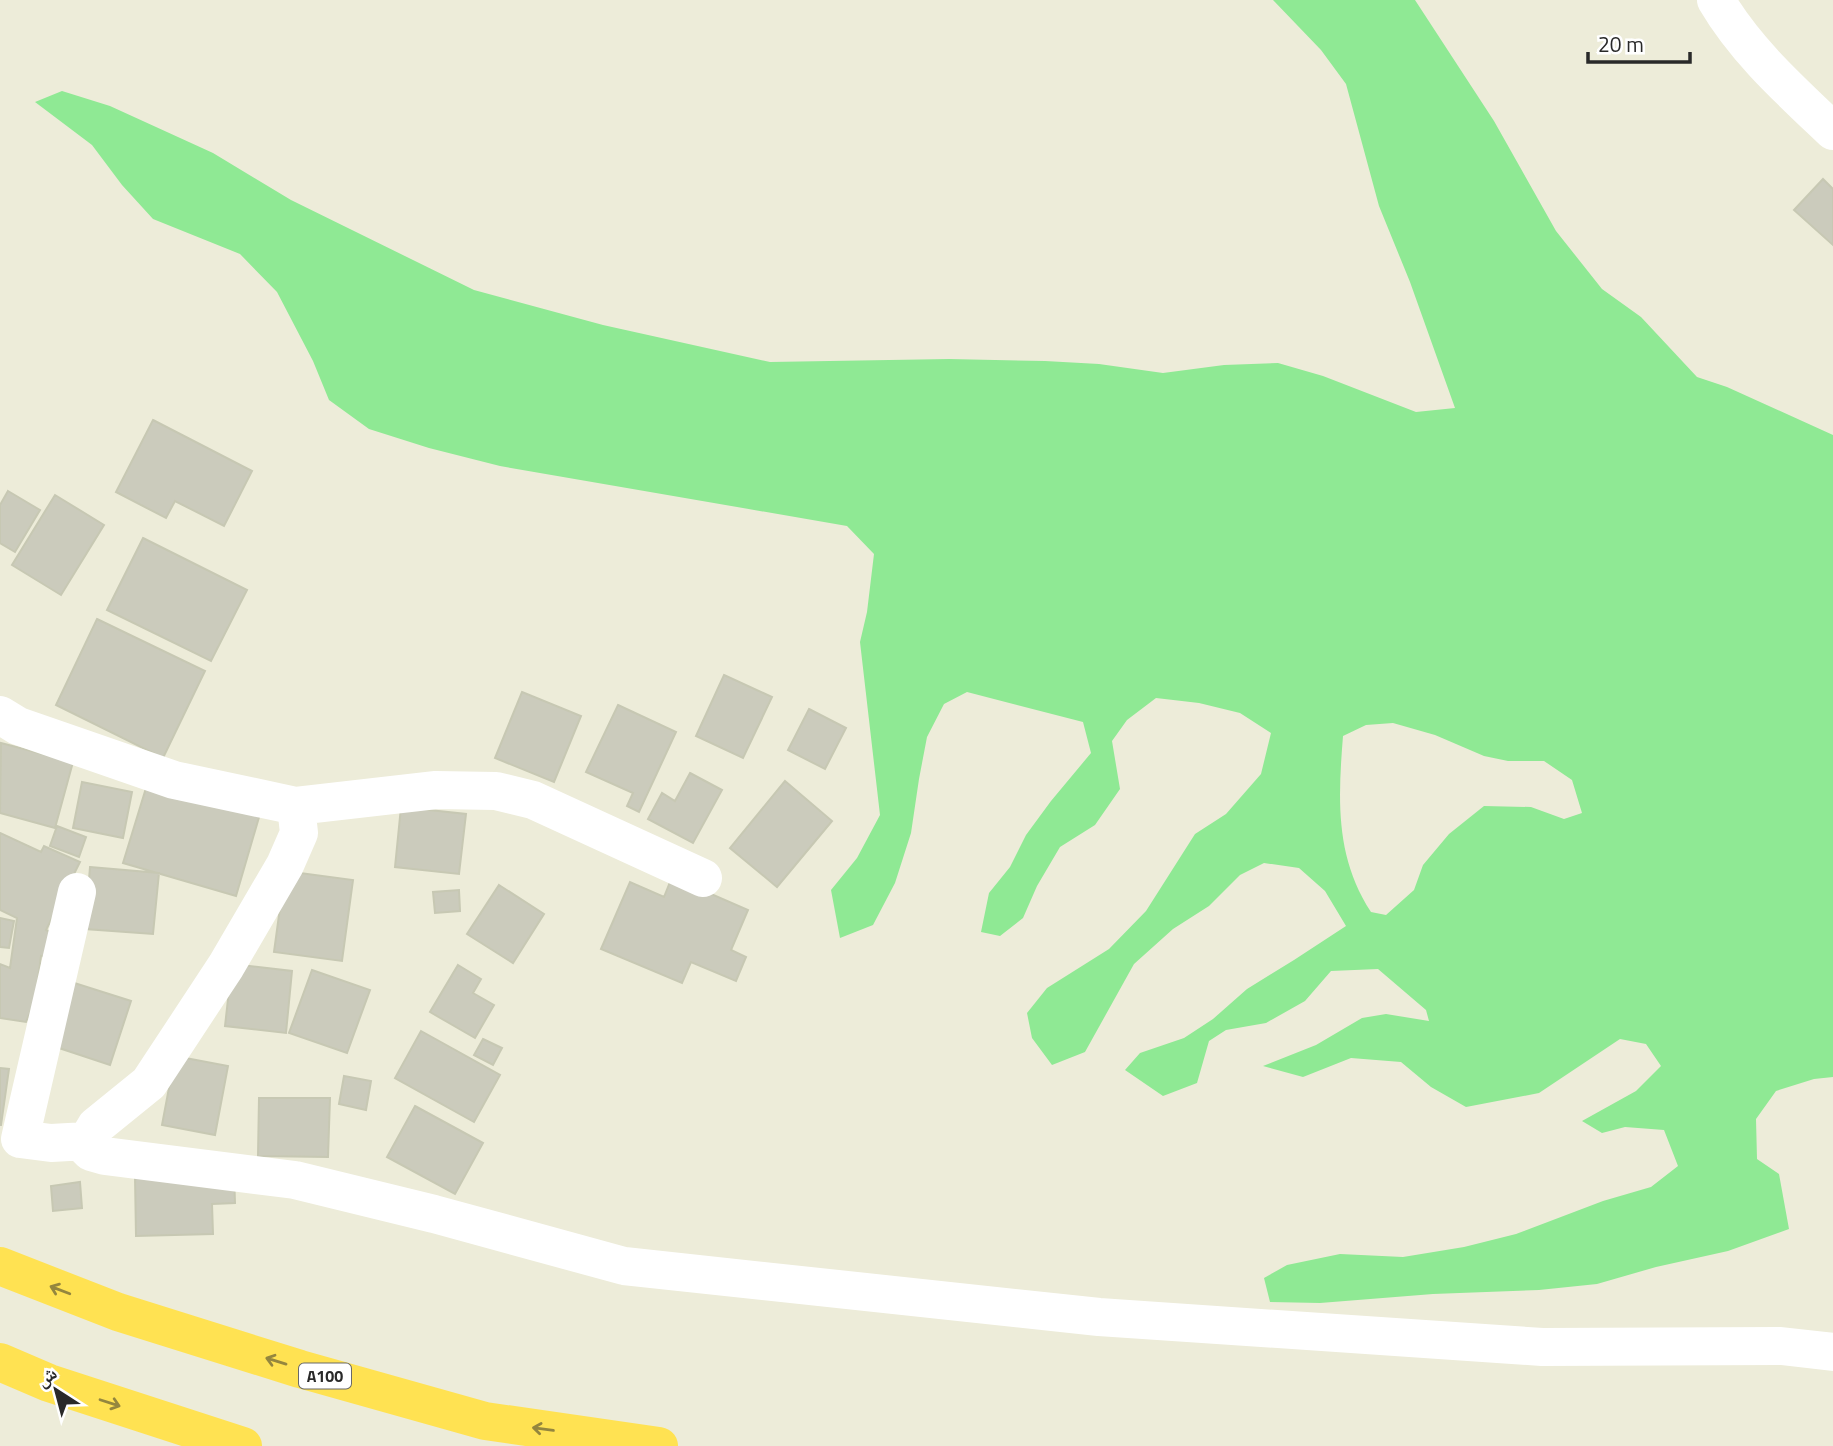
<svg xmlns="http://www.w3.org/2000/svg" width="1833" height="1446" font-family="'Titillium Web','Noto Naskh Arabic',sans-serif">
	<rect width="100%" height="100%" fill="#edecd9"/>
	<!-- green -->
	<path fill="#8fe994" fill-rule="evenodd" d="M1273 0H1415L1494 121 1556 231 1602 289 1641 317 1697 377 1727 387 1833 435V1077L1814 1079 1776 1091 1756 1119 1757 1159 1779 1174 1789 1229 1728 1251 1656 1267 1597 1284 1539 1290 1433 1294 1320 1303 1270 1302 1264 1278 1287 1265 1340 1254 1403 1257 1464 1247 1516 1234 1603 1201 1651 1187 1678 1166 1664 1130 1625 1127 1602 1133 1582 1121 1636 1091 1661 1066 1646 1044 1620 1039 1539 1093 1466 1107 1431 1087 1401 1062 1351 1058 1303 1077 1263 1066 1316 1045 1362 1018 1386 1014 1429 1021 1426 1010 1378 969 1331 971 1305 1001 1266 1023 1226 1030 1209 1041 1197 1083 1163 1096 1125 1070 1140 1053 1184 1038 1213 1019 1247 989 1294 960 1346 926 1325 891 1299 868 1264 863 1240 875 1209 906 1173 929 1134 964 1085 1052 1052 1065 1032 1038 1027 1013 1047 988 1109 949 1146 911 1195 834 1226 814 1261 774 1271 733 1240 713 1199 703 1156 698 1127 720 1112 741 1120 789 1095 825 1060 847 1037 886 1023 918 1000 936 981 932 989 893 1010 867 1026 835 1051 801 1091 753 1083 722 967 692 944 704 927 737 919 779 911 833 895 883 873 925 840 938 831 890 857 858 880 815 860 642 867 612 874 554 847 526 500 466 429 448 369 429 329 400 313 361 277 292 240 254 153 219 122 185 92 145 35 102 62 91 110 106 213 153 291 200 474 290 603 325 770 362 949 359 1045 361 1099 364 1163 373 1224 365 1278 363 1323 376 1416 412 1455 408 1410 282 1379 206 1346 84 1321 50ZM1393 723 1435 735 1484 756 1508 761H1544L1572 780 1582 813 1564 819 1531 807 1484 806 1449 834 1423 865 1414 890 1386 915 1371 912C1335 857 1338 799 1343 736L1366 725Z"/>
	<!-- building -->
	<path fill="#cbcbbc" stroke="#c7c8b3" stroke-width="2" d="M1823 179 1833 189V245L1794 210Z
		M153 420 252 471 224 526 175 501 166 518 116 492Z
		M8 491 40 510 15 552 0 543V505Z
		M55 495 104 525 61 595 12 565Z
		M143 538 247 590 211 661 107 610Z
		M97 619 205 671 163 758 56 705Z
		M724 675 772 697 743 758 696 736Z
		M522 692 581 716 554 782 495 758Z
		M618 705 676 732 639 812 627 806 633 793 586 772Z
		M809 709 846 728 825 769 788 750Z
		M1 743 73 762 55 828 0 813Z
		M690 773 722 790 693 843 648 819 662 793 675 801Z
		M150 775 262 807 236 896 123 863Z
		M785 781 832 821 777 887 730 848Z
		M82 782 132 792 123 838 73 828Z
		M401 807 466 814 459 874 395 867Z
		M57 826 86 837 79 857 50 846Z
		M0 833 41 852 44 846 80 862 46 930 58 936 48 957 41 956 35 1002 26 1022 0 1018V964L10 968 17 918 0 910Z
		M90 867 159 873 153 934 85 929Z
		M285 871 353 880 342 961 274 952Z
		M672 877 748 910 731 950 746 957 736 981 691 962 682 983 601 949 630 882 664 897Z
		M499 885 544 914 513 963 467 934Z
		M459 890 460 911 435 913 433 892Z
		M0 918 14 921 9 948 0 947Z
		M232 964 292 971 286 1033 225 1026Z
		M458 965 481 979 473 993 494 1005 475 1038 430 1012Z
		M312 970 370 990 347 1053 289 1033Z
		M68 981 131 1001 110 1065 47 1044Z
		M421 1031 500 1075 474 1122 395 1078Z
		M483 1039 502 1048 493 1065 474 1055Z
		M175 1056 228 1066 215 1135 162 1125Z
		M0 1068 9 1069 1 1125H0Z
		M344 1076 371 1081 366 1110 339 1104Z
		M259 1098H330L328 1157 258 1156Z
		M415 1106 483 1143 455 1194 387 1157Z
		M234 1174 235 1203 212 1204 213 1234 136 1236 135 1176Z
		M80 1182 82 1208 53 1211 51 1186Z"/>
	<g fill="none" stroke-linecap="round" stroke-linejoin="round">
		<!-- minor -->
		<path stroke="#fff" stroke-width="38" d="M1716 0C1746 51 1790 90 1833 131
			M0 715 18 726 174 780 296 806 436 790 496 791 533 800 703 878
			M296 806 299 833 285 865 226 966 149 1083 96 1126 87 1141V1148L91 1152 105 1156 295 1180 434 1214 624 1266 1099 1317 1542 1347 1781 1346 1833 1352
			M77 892 20 1139 51 1143 87 1141"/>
		<!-- highway -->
		<path stroke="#ffe252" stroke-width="38" d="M0 1266 118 1312 300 1369 485 1421 659 1446
			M0 1362 49 1383 243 1446"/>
	</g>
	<!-- one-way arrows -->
	<defs><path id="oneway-shaft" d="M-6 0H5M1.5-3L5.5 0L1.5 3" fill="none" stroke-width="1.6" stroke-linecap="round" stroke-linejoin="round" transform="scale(1.75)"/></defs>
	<g stroke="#94863e">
		<use href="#oneway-shaft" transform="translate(60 1290) rotate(-159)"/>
		<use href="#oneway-shaft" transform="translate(276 1361) rotate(-163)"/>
		<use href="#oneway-shaft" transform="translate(110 1403) rotate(18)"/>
		<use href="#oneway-shaft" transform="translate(543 1429) rotate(-172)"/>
	</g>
	<g text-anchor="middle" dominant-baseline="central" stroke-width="6" stroke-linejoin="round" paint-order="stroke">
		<!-- shield labels -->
		<rect fill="#fff" stroke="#696969" stroke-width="2" x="299" y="1363.5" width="52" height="25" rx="5"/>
		<g font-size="16" font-weight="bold" fill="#292929">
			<text x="325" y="1376">A100</text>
		</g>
	</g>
	<!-- north arrow -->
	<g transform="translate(56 1390) rotate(324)" stroke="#ffffff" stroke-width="5" paint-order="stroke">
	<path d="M0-5L12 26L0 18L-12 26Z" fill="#292929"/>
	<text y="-10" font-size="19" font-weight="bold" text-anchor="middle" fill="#292929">ش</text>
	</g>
	<!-- scale -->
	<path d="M1588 52v10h102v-10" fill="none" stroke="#292929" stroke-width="3.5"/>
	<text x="1598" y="52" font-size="21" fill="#292929" stroke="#ffffff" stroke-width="5" paint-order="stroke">20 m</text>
</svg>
